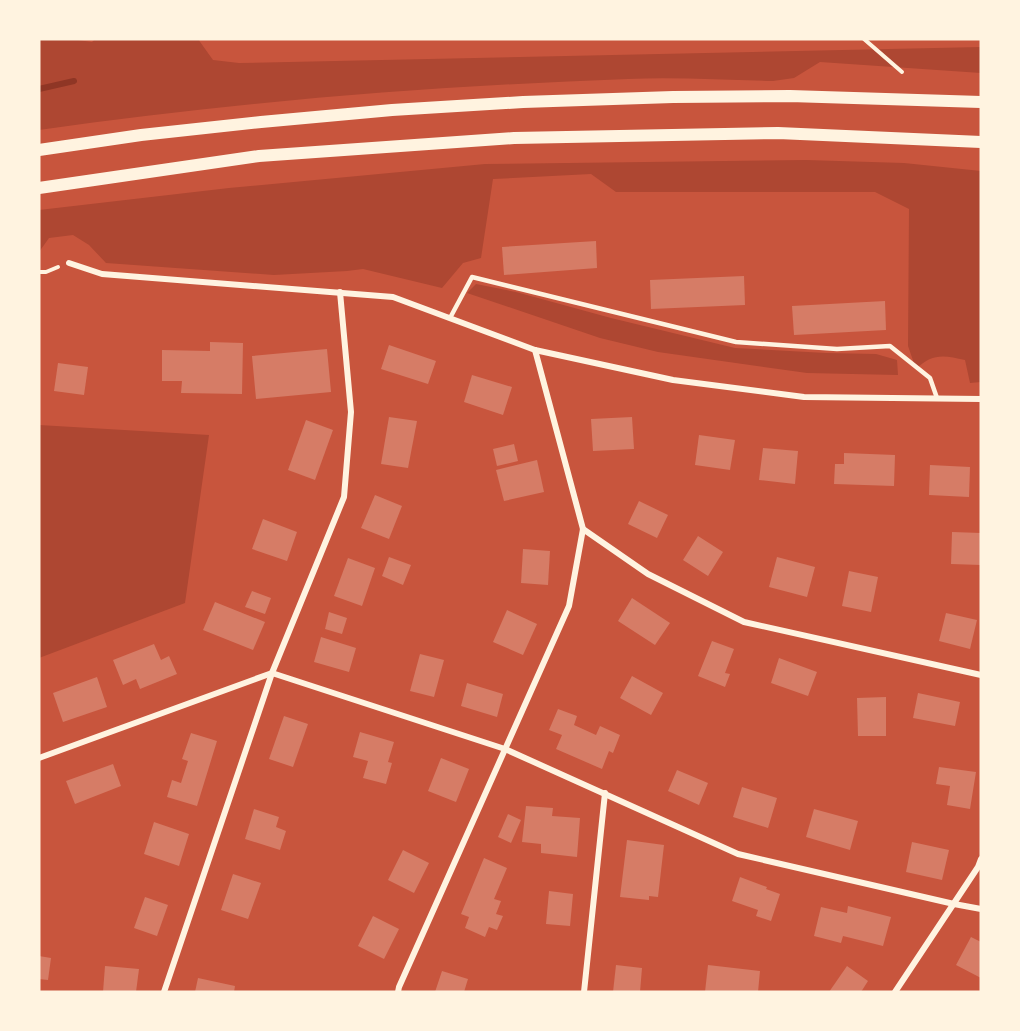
<svg xmlns="http://www.w3.org/2000/svg" width="1020" height="1031" font-family="'IBM Plex Serif',serif">
	<rect width="100%" height="100%" fill="#c8553d"/>
	<!-- green -->
	<g fill="#ae4732">
		<path d="M39,39h32l21,3 3,-3h103l15,21 26,3 742,-16v26l-161,-11 -26,16 -21,3c-48,-1 -97,-4 -145,-2 -197,7 -394,23 -589,51z"/>
		<path d="M806,160l98,3 77,8v211l-11,1 -5,-23c-21,-5 -33,-7 -49,9l-8,-23 1,-137 -34,-17h-259l-25,-18 -98,5 -12,79 -18,5 -21,25 -79,-19 -16,2 -73,4 -168,-12 -17,-18 -16,-10 -24,3 -10,14v-42l190,-22 256,-24z"/>
		<polygon points="476,284 516,292 611,318 735,348 826,353 876,354 897,360 898,375 807,373 658,352 600,338 467,293"/>
		<polygon points="39,425 209,435 185,603 39,658"/>
	</g>
	<g fill="none" stroke-linecap="round" stroke-linejoin="round">
		<!-- stream -->
		<polyline stroke="#8f3625" stroke-width="6" points="39,89 74,81"/>
	</g>
	<!-- building -->
	<g fill="#d67c66">
		<polygon points="596,241 597,268 504,275 502,247"/>
		<polygon points="744,276 745,305 651,309 650,280"/>
		<polygon points="885,301 886,330 794,335 792,306"/>
		<polygon points="210,342 243,343 242,394 181,393 182,381 162,381 162,350 210,351"/>
		<polygon points="389,345 436,361 428,384 381,369"/>
		<polygon points="327,349 331,392 256,399 252,356"/>
		<polygon points="58,363 88,367 84,395 54,391"/>
		<polygon points="472,375 512,387 503,415 464,402"/>
		<polygon points="389,417 417,421 408,468 381,464"/>
		<polygon points="632,417 634,449 593,451 591,419"/>
		<polygon points="306,420 333,430 315,480 288,470"/>
		<polygon points="699,435 735,440 730,470 695,465"/>
		<polygon points="514,444 518,461 497,466 493,449"/>
		<polygon points="763,448 798,451 795,484 759,480"/>
		<polygon points="844,453 895,455 894,486 834,484 835,464 844,464"/>
		<polygon points="537,460 544,492 504,501 496,470"/>
		<polygon points="930,465 970,467 969,497 929,495"/>
		<polygon points="375,495 402,506 389,539 361,528"/>
		<polygon points="639,501 668,515 657,538 628,524"/>
		<polygon points="263,519 297,532 287,561 252,549"/>
		<polygon points="952,532 981,533 981,565 951,564"/>
		<polygon points="698,536 723,552 708,576 683,560"/>
		<polygon points="523,549 550,551 548,585 521,583"/>
		<polygon points="389,557 411,565 403,585 382,576"/>
		<polygon points="777,557 815,567 807,597 769,587"/>
		<polygon points="348,558 375,568 362,606 334,596"/>
		<polygon points="849,571 878,577 871,612 842,606"/>
		<polygon points="252,591 271,598 265,614 245,607"/>
		<polygon points="632,598 670,623 655,645 618,621"/>
		<polygon points="215,602 265,622 253,650 203,630"/>
		<polygon points="507,610 537,624 523,655 493,642"/>
		<polygon points="329,612 347,618 342,634 325,629"/>
		<polygon points="946,613 977,620 970,649 939,641"/>
		<polygon points="321,637 356,648 349,672 314,662"/>
		<polygon points="712,641 734,649 725,673 730,674 725,687 698,676"/>
		<polygon points="154,644 161,660 169,656 177,674 140,689 136,679 123,685 113,660"/>
		<polygon points="420,654 444,660 434,697 410,691"/>
		<polygon points="779,658 817,672 808,696 771,683"/>
		<polygon points="632,676 663,693 651,715 620,698"/>
		<polygon points="97,677 107,707 63,722 53,693"/>
		<polygon points="467,683 503,694 497,717 461,706"/>
		<polygon points="918,693 960,702 955,726 913,718"/>
		<polygon points="886,697 886,736 858,736 857,698"/>
		<polygon points="558,709 577,716 574,725 596,735 600,726 620,735 613,753 609,751 602,769 556,749 562,735 549,730"/>
		<polygon points="284,716 308,724 293,767 269,759"/>
		<polygon points="360,732 394,742 388,762 392,763 386,784 363,778 368,761 353,757"/>
		<polygon points="191,733 217,741 197,806 167,797 172,780 181,783 188,761 182,759"/>
		<polygon points="441,758 469,769 456,802 428,791"/>
		<polygon points="113,764 121,786 75,804 66,781"/>
		<polygon points="939,767 976,772 970,809 947,805 950,786 936,784"/>
		<polygon points="677,770 708,783 699,805 668,791"/>
		<polygon points="742,787 777,798 768,828 733,817"/>
		<polygon points="526,806 553,808 552,816 580,818 577,857 541,853 541,844 522,842"/>
		<polygon points="254,809 279,817 276,827 286,831 280,850 245,839"/>
		<polygon points="814,809 858,821 850,850 806,837"/>
		<polygon points="508,814 521,820 511,843 498,837"/>
		<polygon points="154,822 189,834 179,866 144,854"/>
		<polygon points="627,840 664,845 658,897 649,896 649,900 620,897"/>
		<polygon points="912,842 949,850 942,880 906,872"/>
		<polygon points="403,850 429,863 414,893 388,880"/>
		<polygon points="484,858 507,868 494,899 501,901 496,914 503,916 497,930 489,927 485,937 465,928 469,917 461,914"/>
		<polygon points="233,874 261,883 248,919 221,910"/>
		<polygon points="740,877 767,887 766,889 780,894 771,921 756,916 758,910 732,901"/>
		<polygon points="549,891 573,894 570,926 546,924"/>
		<polygon points="145,897 168,905 157,936 134,928"/>
		<polygon points="848,906 891,917 883,946 843,936 841,943 814,936 821,907 847,913"/>
		<polygon points="373,916 399,929 384,959 358,946"/>
		<polygon points="971,937 981,942 981,978 956,965"/>
		<polygon points="39,956 51,958 48,980 39,979"/>
		<polygon points="616,965 642,968 640,992 613,992"/>
		<polygon points="708,965 760,971 758,992 705,992"/>
		<polygon points="105,966 139,969 136,992 103,992"/>
		<polygon points="847,966 868,981 861,992 829,992"/>
		<polygon points="442,971 468,979 464,992 435,992"/>
		<polygon points="198,978 235,986 234,992 195,992"/>
	</g>
	<g fill="none" stroke-linecap="round" stroke-linejoin="round">
		<!-- path -->
		<g stroke="#fff3e0" stroke-width="4">
			<polyline points="864,39 902,72"/>
			<polyline points="39,272 46,272 58,267"/>
		</g>
		<!-- service -->
		<polyline stroke="#fff3e0" stroke-width="4.5" points="450,318 472,277 736,342 837,349 890,346 930,378 937,398"/>
		<!-- minor -->
		<g stroke="#fff3e0" stroke-width="6">
			<polyline points="69,263 102,274 393,297 535,350 673,380 804,397 981,399"/>
			<polyline points="583,529 648,574 744,622 981,675"/>
			<polyline points="39,758 272,673 505,749 738,854 954,904 981,909"/>
			<polyline points="164,992 272,673 344,497 351,412 340,292"/>
			<polyline points="398,992 399,987 569,606 583,529 535,350"/>
			<polyline points="584,992 605,793"/>
			<polyline points="895,992 978,867 981,859"/>
		</g>
		<!-- secondary -->
		<g stroke="#fff3e0" stroke-width="12">
			<polyline points="39,150 141,135 261,122 392,110 523,102 673,97 790,96 981,102"/>
			<polyline points="39,188 259,156 514,138 778,133 981,142"/>
		</g>
	</g>
	<!-- border -->
	<rect width="1020" height="1031" fill="none" stroke="#fff3e0" stroke-width="81"/>
</svg>
